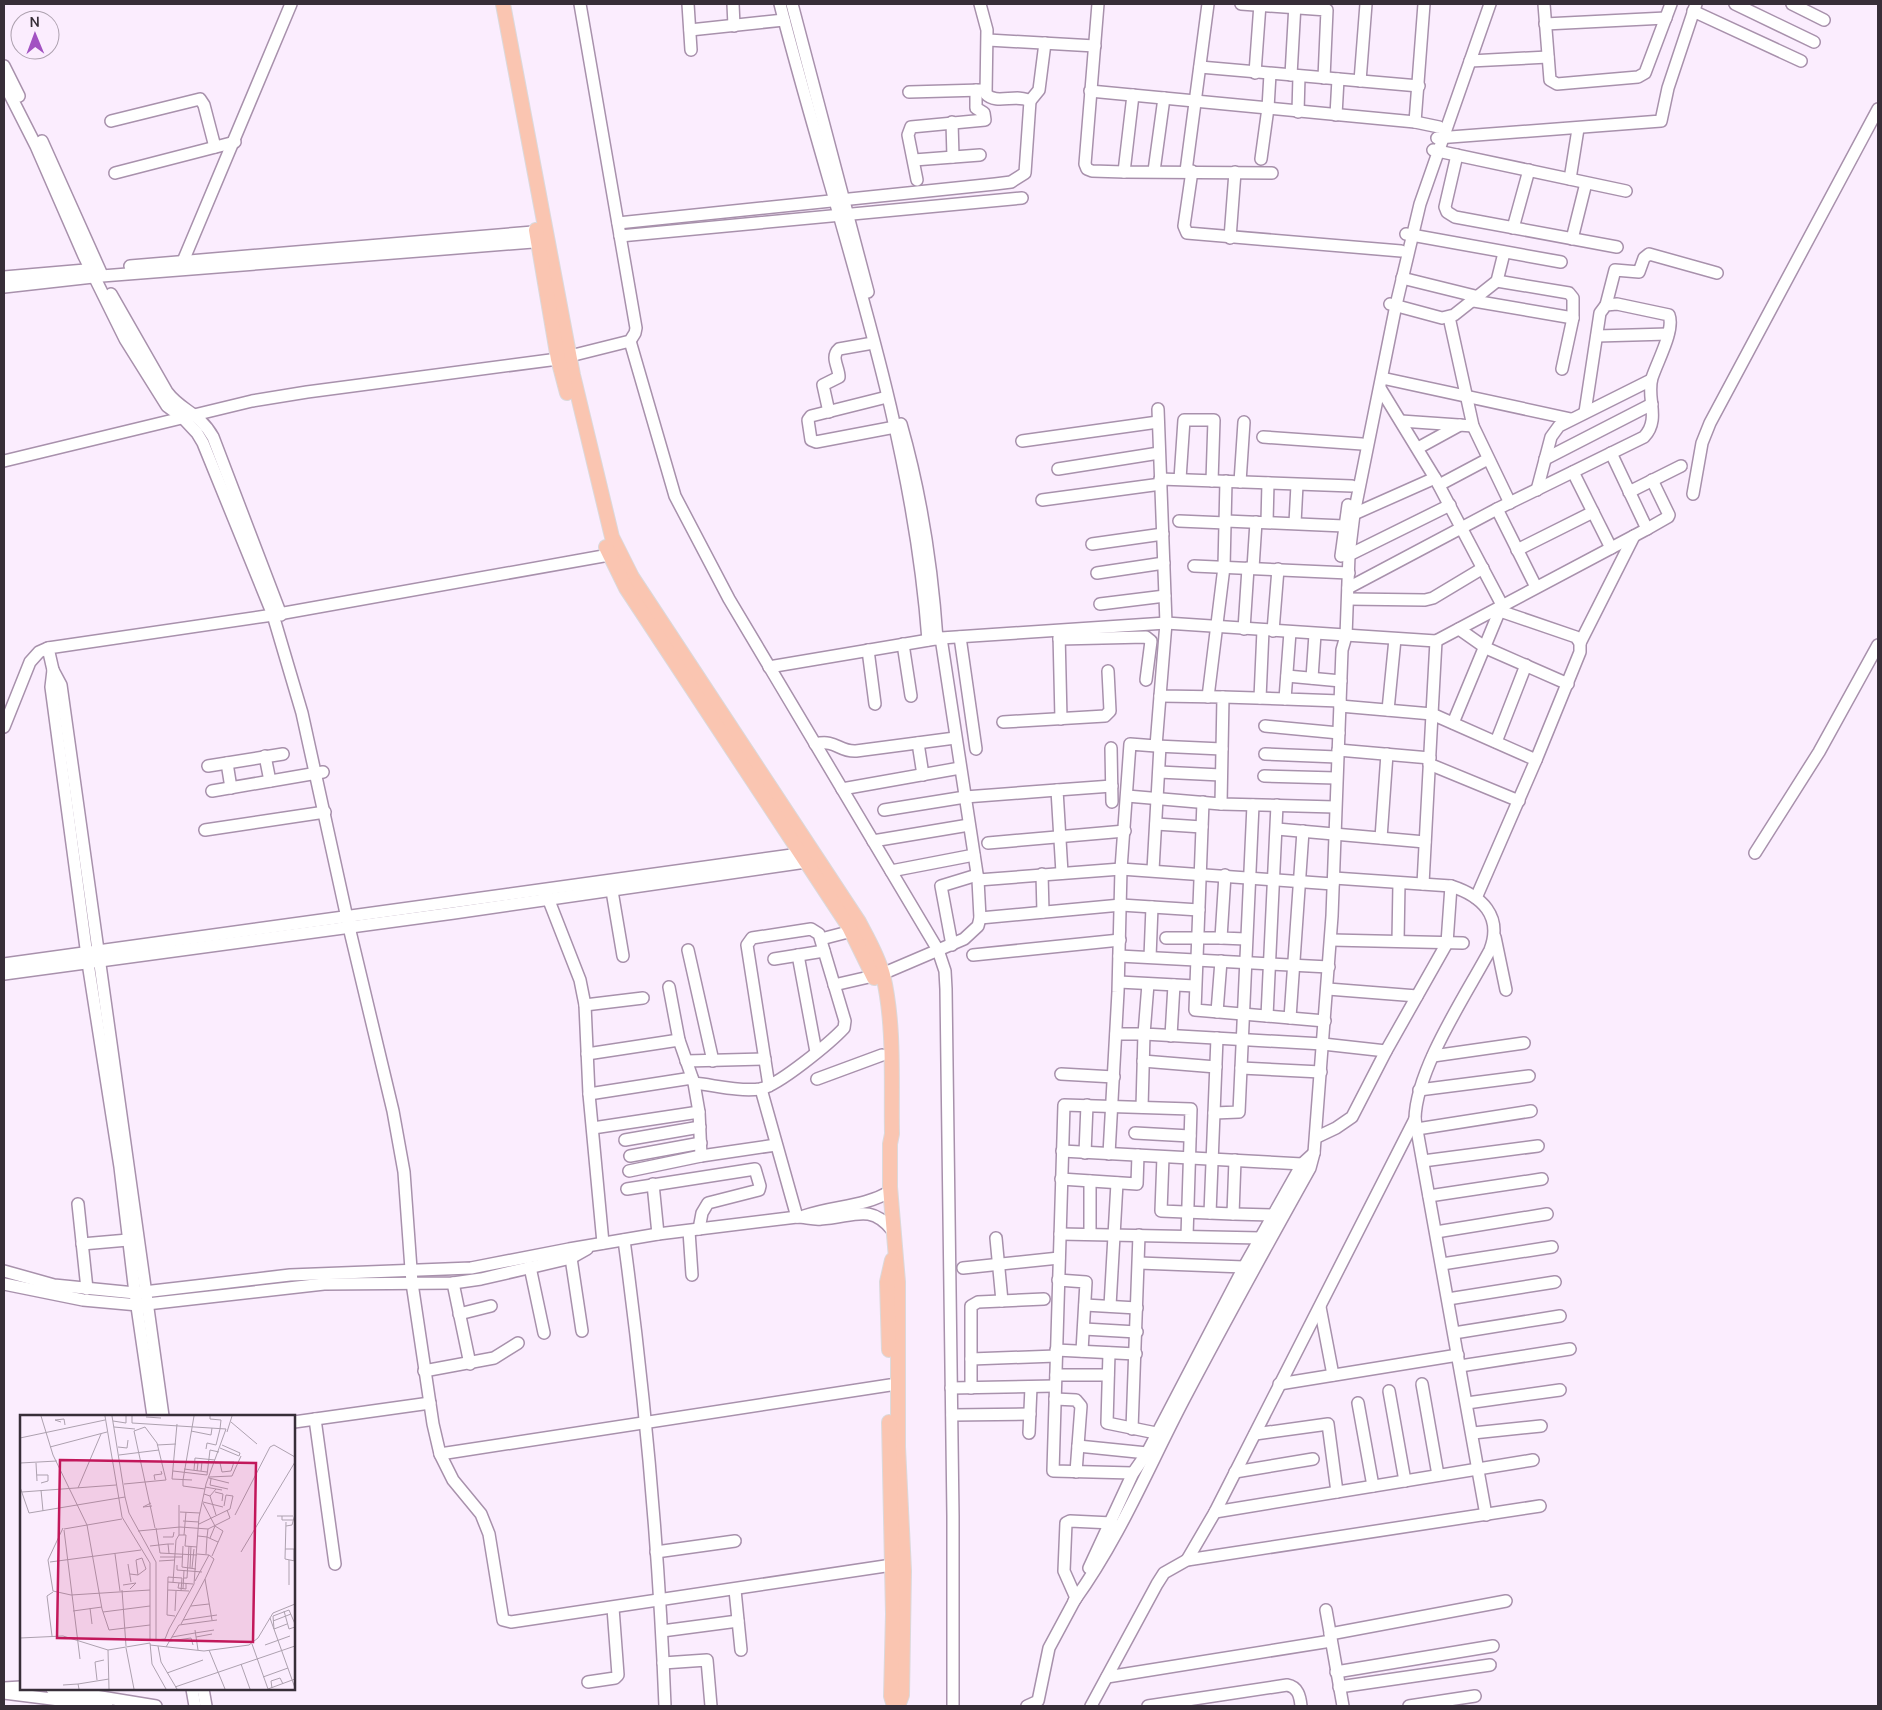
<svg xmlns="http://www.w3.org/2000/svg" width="1882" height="1710" font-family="Manrope,sans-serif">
	<rect width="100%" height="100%" fill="#fbedfe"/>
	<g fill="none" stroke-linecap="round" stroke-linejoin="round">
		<!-- minor casing -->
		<g stroke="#a891ac" stroke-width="14">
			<g id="minor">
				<polyline points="688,4 691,50"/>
				<polyline points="733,4 734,26"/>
				<path d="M780,4c54,210 132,418 148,636"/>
				<polyline points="792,4 868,292"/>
				<polyline points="1098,4 1085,164 1087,169 1092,171 1124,172 1272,173"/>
				<polyline points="1241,4 1327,10 1324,78"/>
				<polyline points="1544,4 1550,80 1557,84 1638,77 1645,73 1671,4"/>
				<polyline points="1735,4 1814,42"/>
				<polyline points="1792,4 1824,20"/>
				<polyline points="1693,11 1801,61"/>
				<polyline points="1545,24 1666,18"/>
				<polyline points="690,30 784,20"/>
				<polyline points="988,40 1095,46"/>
				<polyline points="1470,61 1548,57"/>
				<polyline points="4,66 19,96"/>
				<polyline points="1200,67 1419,86"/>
				<polyline points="1255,73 1260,4"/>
				<polyline points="1291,75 1295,4"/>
				<polyline points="1360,81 1366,4"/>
				<polyline points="4,83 36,146 84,256 125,339 167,406 182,417 197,433 203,443 273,615 302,713 349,927 393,1111 404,1172 412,1283 433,1424 440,1454 453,1480 481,1514 489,1534 503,1620 511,1622 892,1565"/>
				<polyline points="1090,91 1415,122 1424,4"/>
				<polyline points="909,92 982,90"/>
				<polyline points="1030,101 1039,90 1045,43"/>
				<polyline points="1298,112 1299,76"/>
				<polyline points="1336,115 1338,79"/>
				<polyline points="111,121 200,99 204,105 215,147"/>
				<polyline points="952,122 953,157"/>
				<polyline points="1415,122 1439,127"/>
				<polyline points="1437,138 1661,121 1668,88 1696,4"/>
				<polyline points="42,141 102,275"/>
				<polyline points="1433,150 1626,191"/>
				<polyline points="1457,155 1445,207 1447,212 1455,217 1617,247"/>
				<polyline points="1261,159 1268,108 1270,74"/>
				<polyline points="914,160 980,155"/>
				<polyline points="1154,171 1164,98"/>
				<polyline points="1186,171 1208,4"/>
				<polyline points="1192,171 1184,226 1187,233 1401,251"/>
				<polyline points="1124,172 1133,95"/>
				<polyline points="115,173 235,142"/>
				<polyline points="1570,179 1578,129"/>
				<polyline points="917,180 908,135 911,127 985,120 984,113 976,108 976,90"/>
				<path d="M618,223l377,-39 16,-2 14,-9 5,-72c-13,-8 -34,4 -44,-7l1,-64 -7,-26"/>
				<polyline points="1513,228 1529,170"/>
				<polyline points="1406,234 1561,262"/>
				<polyline points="620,236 1022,198"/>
				<polyline points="1230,238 1235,172"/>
				<polyline points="1572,239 1586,183"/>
				<polyline points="130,266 545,231"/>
				<polyline points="181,266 291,4"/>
				<polyline points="4,277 97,269"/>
				<polyline points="1402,278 1479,297"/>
				<polyline points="1497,281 1569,293 1573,298 1573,318 1562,369"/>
				<polyline points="4,287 102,276 546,241"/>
				<path d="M111,294l56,98c14,19 32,20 46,45l68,178"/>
				<polyline points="1474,301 1573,318"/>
				<polyline points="1390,304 1442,318 1454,315 1497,281 1504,253"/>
				<polyline points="1606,305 1615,270 1639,272 1644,258 1649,254 1717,273"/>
				<polyline points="1449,317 1473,426 1510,503"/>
				<polyline points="1597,336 1668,334"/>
				<polyline points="630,341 675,496 729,599 938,950 945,971 946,989 953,1516 953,1706"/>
				<polyline points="1382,378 1571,419"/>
				<polyline points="1380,388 1435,478 1502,605 1453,723"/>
				<polyline points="887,397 811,416 808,420 811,440 816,442 895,427"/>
				<polyline points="1158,409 1166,623 1160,696 1223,697 1221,804 1335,807"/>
				<path d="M829,412l-6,-27 16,-8c0,-10 -9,-20 0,-28l34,-6"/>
				<polyline points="1401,421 1473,426"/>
				<path d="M901,424c20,70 31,142 36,215"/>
				<polyline points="1263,437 1362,444"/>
				<polyline points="1022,441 1158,422"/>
				<polyline points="1418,448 1460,425"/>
				<polyline points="1545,459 1652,404"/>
				<polyline points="4,461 252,401 307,392 558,359 630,341 635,333 636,328 580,4"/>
				<polyline points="1058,469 1159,453"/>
				<polyline points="1573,472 1611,548"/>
				<polyline points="1160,479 1352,486"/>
				<polyline points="1180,479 1184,420 1214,420 1212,481"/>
				<polyline points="1240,482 1244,422"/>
				<polyline points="1439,485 1488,459"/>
				<polyline points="1537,490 1551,437 1559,426 1651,380"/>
				<polyline points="1629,492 1681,466"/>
				<polyline points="1693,494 1702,443 1710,423 1878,109"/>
				<polyline points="1042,500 1161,484"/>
				<polyline points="1497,509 1536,587"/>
				<polyline points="1354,514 1435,478"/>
				<polyline points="1179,521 1226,523"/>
				<polyline points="1226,521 1344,526"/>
				<polyline points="1267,522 1268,483"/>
				<polyline points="1295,523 1297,485"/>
				<polyline points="1647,529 1668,517 1669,515 1652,480"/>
				<polyline points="1092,544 1163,534"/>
				<polyline points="1517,550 1593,512"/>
				<polyline points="1349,555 1450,505"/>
				<polyline points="1341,556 1348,505"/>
				<polyline points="1194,566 1349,573"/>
				<polyline points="1253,568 1256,522"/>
				<polyline points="1097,573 1164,563"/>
				<path d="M1348,588l149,-79 147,-72c17,-18 2,-39 8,-59 5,-16 23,-48 17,-63l-52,-11 -11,1 -6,8 -15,99"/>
				<polyline points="1348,599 1425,600 1433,598 1483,568"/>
				<polyline points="1100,604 1165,596"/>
				<polyline points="1244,629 1248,568"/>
				<polyline points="1459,629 1486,648 1568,684"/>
				<polyline points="1273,631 1278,569"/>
				<polyline points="1290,632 1285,699 1340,701"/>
				<polyline points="1059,633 1061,719"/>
				<polyline points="960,637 976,749"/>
				<polyline points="941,638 978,880 1121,869 1333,884"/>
				<polyline points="1059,639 1146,637 1151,641 1146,680"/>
				<polyline points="1580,643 1634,536"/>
				<polyline points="903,644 911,696"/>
				<polyline points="868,650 875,704"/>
				<polyline points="769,667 941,638 1166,623 1436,641 1647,529 1611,453"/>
				<polyline points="53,670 61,685 163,1416"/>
				<polyline points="1287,676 1341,681"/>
				<polyline points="1312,678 1315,634"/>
				<polyline points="1208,697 1224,567 1226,481"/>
				<polyline points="1223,697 1285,699"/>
				<polyline points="1260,698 1263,630"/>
				<polyline points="1340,706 1432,714 1436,641"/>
				<polyline points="1388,710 1395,639"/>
				<polyline points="1003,722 1105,716 1110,711 1108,671"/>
				<polyline points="1265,726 1339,733"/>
				<polyline points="4,727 30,662 39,652 48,648"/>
				<polyline points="1496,742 1526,665"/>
				<polyline points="918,743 923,775"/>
				<path d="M815,744c22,-5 23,8 41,7l99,-13"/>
				<polyline points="1156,746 1222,749"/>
				<polyline points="1111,748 1112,802"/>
				<polyline points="1338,750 1430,758"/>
				<polyline points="1265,754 1337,757"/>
				<polyline points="265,756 270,781"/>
				<polyline points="227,763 231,788"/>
				<polyline points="1429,764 1519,801"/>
				<polyline points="208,766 283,754"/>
				<polyline points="1159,772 1221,775"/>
				<polyline points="1264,776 1336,778"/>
				<polyline points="842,789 960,768"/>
				<polyline points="212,791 323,772"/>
				<polyline points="1127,796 1221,804"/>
				<polyline points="1203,802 1195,1010 1325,1021"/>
				<polyline points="884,810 965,797 1057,790"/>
				<polyline points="1156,824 1202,827"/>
				<polyline points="1277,829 1425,842"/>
				<polyline points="205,830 325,812"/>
				<polyline points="1381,838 1387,754"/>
				<polyline points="873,841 969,825"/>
				<polyline points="988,843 1125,831"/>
				<polyline points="1755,853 1819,752 1878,645"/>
				<polyline points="1153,870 1160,746"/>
				<polyline points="891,871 974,855"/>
				<polyline points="1062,873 1057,790 1112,786"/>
				<polyline points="1042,874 1043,912"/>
				<polyline points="1225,875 1221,938 1246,939"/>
				<path d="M1334,878l117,8c31,10 52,30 39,64 -24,45 -74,119 -75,169l71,396"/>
				<polyline points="1423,884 1432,714 1536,760"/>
				<polyline points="612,891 623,956"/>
				<polyline points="546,893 580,980 585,1005 589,1094 603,1243"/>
				<polyline points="1476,898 1536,760 1580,652 1580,643 1576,637 1500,611"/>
				<polyline points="980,918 1121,905 1199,910"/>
				<polyline points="1495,937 1506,990"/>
				<polyline points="1166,938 1221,938"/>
				<polyline points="821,939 852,931"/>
				<polyline points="1331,940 1463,943"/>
				<polyline points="1398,941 1399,883"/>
				<polyline points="952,945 941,886 977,875"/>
				<polyline points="688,950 713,1061"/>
				<polyline points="798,955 816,1052"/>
				<polyline points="973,955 1120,940"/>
				<polyline points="1119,956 1329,967"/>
				<polyline points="1150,957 1152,907"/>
				<polyline points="774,959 824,951"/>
				<polyline points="4,964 799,854"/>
				<polyline points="4,974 454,913 806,862"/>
				<polyline points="1119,982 1195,986"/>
				<polyline points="1148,984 1144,1034 1323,1044 1386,1051"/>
				<polyline points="834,985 882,974 964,939 978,926 980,918 978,880"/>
				<polyline points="669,987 679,1040 694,1083 699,1112 701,1156"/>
				<polyline points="1328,989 1417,996"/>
				<polyline points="585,1005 643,998"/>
				<polyline points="1217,1012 1221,961"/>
				<polyline points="1267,1016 1277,805"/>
				<polyline points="1290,1018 1303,831"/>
				<polyline points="1116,1034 1144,1034 1142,1107"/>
				<polyline points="1171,1036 1174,985"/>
				<polyline points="587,1054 679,1040"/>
				<polyline points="1433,1056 1524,1043"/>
				<polyline points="686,1061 765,1059"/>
				<polyline points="1143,1061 1216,1067"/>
				<polyline points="1241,1068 1321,1072"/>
				<polyline points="1061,1074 1114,1077"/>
				<polyline points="817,1079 882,1055"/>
				<path d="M694,1083c20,2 45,9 66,6 18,-3 71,-47 84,-61l1,-7 -26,-87 -8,-5 -59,9 -5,7 22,141"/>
				<polyline points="761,1089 797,1217"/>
				<polyline points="1419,1090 1529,1076"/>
				<polyline points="589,1094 692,1078"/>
				<polyline points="1214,1113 1239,1112 1253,805"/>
				<polyline points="593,1128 699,1112"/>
				<polyline points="1417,1129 1531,1111"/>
				<polyline points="1135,1133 1190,1136"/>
				<polyline points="1317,1137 1336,1128 1352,1117 1386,1051 1447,943 1451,886"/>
				<polyline points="625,1140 700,1127"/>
				<polyline points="1062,1151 1302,1164"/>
				<polyline points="1085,1153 1087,1105"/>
				<polyline points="1109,1154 1118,992 1121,869 1130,744 1156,746 1160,696"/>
				<polyline points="630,1156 701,1143"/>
				<polyline points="1163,1157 1161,1211 1233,1214 1235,1160"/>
				<polyline points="1423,1161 1538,1146"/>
				<polyline points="629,1171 701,1156 776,1145"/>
				<polyline points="1061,1179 1137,1184 1138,1155"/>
				<polyline points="1090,1181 1090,1234"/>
				<polyline points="653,1184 658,1234"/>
				<polyline points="627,1189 755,1169 760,1186 759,1190 708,1203 702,1213 699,1229"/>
				<polyline points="1429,1196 1542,1179"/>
				<polyline points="78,1204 87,1289"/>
				<polyline points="1210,1213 1217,1038"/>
				<polyline points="1233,1214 1273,1215"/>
				<path d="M804,1216c31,-11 58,-8 87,-25"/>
				<polyline points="689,1231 692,1275"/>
				<polyline points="1436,1232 1547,1214"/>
				<polyline points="1060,1234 1261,1238"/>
				<polyline points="996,1238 1002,1301"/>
				<path d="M624,1240c21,155 35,311 41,466"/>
				<polyline points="82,1244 128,1240"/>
				<polyline points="571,1258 582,1331"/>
				<polyline points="1139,1263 1244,1267"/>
				<polyline points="1442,1264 1552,1247"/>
				<polyline points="530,1267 544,1333"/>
				<polyline points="963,1268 1059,1258"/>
				<path d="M4,1271l50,14 81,8 155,-18 181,-7 98,-19 89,-15 139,-17c8,0 16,3 24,2 30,-1 49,-17 71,11"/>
				<polyline points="1058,1280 1086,1282 1082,1351"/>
				<polyline points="453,1283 470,1364"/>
				<polyline points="4,1284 83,1300 138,1305 324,1284 453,1283 481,1279 571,1258 587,1249"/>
				<polyline points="1448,1299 1555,1282"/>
				<polyline points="1085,1305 1137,1308"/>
				<polyline points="1110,1306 1117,1183"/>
				<polyline points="1320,1307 1333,1375"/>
				<polyline points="459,1314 491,1306"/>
				<polyline points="1084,1329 1137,1332"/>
				<polyline points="1454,1333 1560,1316"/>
				<polyline points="1056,1350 1136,1354"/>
				<polyline points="1109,1353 1107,1423 1156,1433"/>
				<polyline points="971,1359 1056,1356"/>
				<polyline points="1460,1366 1570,1349"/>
				<polyline points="424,1371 494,1358 518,1343"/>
				<polyline points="1056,1375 1108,1375"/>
				<polyline points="1279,1384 1458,1355"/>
				<polyline points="1422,1384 1438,1475"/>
				<polyline points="951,1388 1055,1386"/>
				<polyline points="971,1388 971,1306 978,1302 1044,1299"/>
				<polyline points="1389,1391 1405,1481"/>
				<polyline points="1055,1399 1076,1400 1081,1406 1076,1472"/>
				<polyline points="1358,1403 1373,1486"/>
				<polyline points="1467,1403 1560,1390"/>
				<polyline points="952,1415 1030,1414"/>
				<polyline points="153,1416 135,1293 120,1167 88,963 51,687 53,670 48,648 273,615 609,555"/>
				<polyline points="315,1419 335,1564"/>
				<polyline points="294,1422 430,1403"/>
				<polyline points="1132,1429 1139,1235"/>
				<polyline points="1029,1433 1031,1387"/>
				<polyline points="1473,1433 1541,1426"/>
				<polyline points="1255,1434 1328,1424 1337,1492"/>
				<polyline points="1078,1446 1147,1453"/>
				<polyline points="440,1454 890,1385"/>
				<polyline points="1235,1472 1313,1459"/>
				<polyline points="1133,1473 1053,1471 1064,1105 1191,1109 1187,1236"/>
				<polyline points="1215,1512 1533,1460"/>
				<polyline points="656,1552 735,1541"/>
				<polyline points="1187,1560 1215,1512 1415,1119"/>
				<polyline points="1089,1568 1133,1473 1147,1453 1244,1267 1302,1164 1314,1153"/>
				<polyline points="735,1590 741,1650"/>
				<polyline points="1076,1598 1064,1571 1066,1523 1070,1521 1112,1523"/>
				<path d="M1074,1601c45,-62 74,-133 109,-200 41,-78 84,-156 127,-233l4,-15 18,-237 10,-266 4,-14 3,-81 5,-41 42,-209 24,-101 70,-200"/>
				<polyline points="1326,1610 1343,1706"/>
				<polyline points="662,1631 738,1621"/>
				<polyline points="1330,1634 1506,1601"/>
				<polyline points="663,1663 707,1660 711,1706"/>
				<polyline points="1336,1672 1493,1646"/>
				<polyline points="1107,1677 1331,1641"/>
				<polyline points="588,1682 615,1678 618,1675 613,1608"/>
				<polyline points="1339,1687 1490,1665"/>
				<polyline points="4,1688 21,1687"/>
				<polyline points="52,1689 156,1706"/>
				<polyline points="192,1689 195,1706"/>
				<polyline points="203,1689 206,1706"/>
				<polyline points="4,1693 107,1706"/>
				<polyline points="1027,1706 1038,1701 1049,1648 1078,1594"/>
				<polyline points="1091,1706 1157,1584 1164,1573 1187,1560 1540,1506"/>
				<path d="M1148,1706l139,-21c11,2 13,11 14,21"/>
				<polyline points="1409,1706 1475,1696"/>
			</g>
		</g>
		<!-- major casing -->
		<g stroke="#dbd9db" stroke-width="16">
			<g id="major">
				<path d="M503,4l70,371 39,162 20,40 227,345c9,17 19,34 24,53 12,51 8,107 9,159l-2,10v43l8,95v165l6,124 -2,124 -4,11"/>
				<polyline points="536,230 558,359 567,393"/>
				<polyline points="606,547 626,588 849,927 874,978"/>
				<polyline points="889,1350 887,1282 892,1260"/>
				<polyline points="889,1422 893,1614 891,1696 894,1706"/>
			</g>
		</g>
		<!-- minor -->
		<use href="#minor" stroke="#fff" stroke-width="11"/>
		<!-- major -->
		<use href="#major" stroke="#fac5b1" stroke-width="14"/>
	</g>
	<!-- overview -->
	<g transform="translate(20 1415)">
		<rect width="275" height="275" fill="#fbedfe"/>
		<path fill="none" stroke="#ada1af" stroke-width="1" d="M21,1l12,39 34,70 15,84 7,21 41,-5M85,1l17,101 28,46v77M112,1v7l94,6M190,1v3l11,1 -1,9M126,2l15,1M93,6l13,2v-7M41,7l-6,-2 9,-1 1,6M211,7l26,22M157,9l-5,55 20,1M94,12l21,2M125,12l-11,4 21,97M171,16l20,4 1,-7M207,17l5,-16M0,23l85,-18M137,30l19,-1M202,30l18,8 -1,3M30,32l57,-15M98,32l9,1 1,-8M200,33l19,8M186,34l1,-6 9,2 4,-16M99,40l40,-5M166,47l12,1 -1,8M0,48l37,-2M16,48l1,18M195,48l19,-1 -3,9 -9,1 -2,-9M164,54l23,3M174,55l1,-12 20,2M153,56l34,4 3,-25 9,2M181,56l1,-9 6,1M17,60h11v6l-7,2M189,62l23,-1 9,-20M189,63l20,5M191,64l-1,6 18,4M135,65l-1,-5 8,-1 -1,-3M163,65l11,-64M163,65v6l22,3M104,69l42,-4 -9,-37 -12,-16M0,72l9,26 96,-16 -13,-81M185,72l17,3M58,73l23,-54M21,75l2,21M2,77l94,-7M195,77l8,2 -1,7M184,79l6,2 6,-7M190,81l6,19M105,82l4,16 27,49v78M183,87l20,5M131,88l-8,4 9,-1M183,88l12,23 -5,12M159,90v30h7l-1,11 12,1M160,97l20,1M215,100l35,-68 4,-2 21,12M257,101h16M262,101v4h11M163,106l16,1M266,107l-1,37 10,2M179,109l31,-15 3,-13 -7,-1 -2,11M266,111l6,-1 3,-11M136,113l4,25 37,2M44,114l58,-10M44,115l16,129M118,116l42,-4 28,2 22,-11 -3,-8M164,120l2,-23M178,121l9,1 1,-8M143,122h10l1,-5M130,131l18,-2M163,131l-1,21 14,2M265,134h9v12M221,137l54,-90M149,138l-1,-9h6M95,139l5,37M177,139l12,1 5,4 -9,20 7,41M186,139l1,-17 11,5M192,141l11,-25 -8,-5M140,142h23M139,146l16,-1M30,147l91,-12M108,149l3,18M157,150v5l25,2M170,153l1,-22M172,153l2,-19M110,159l8,1 8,-6 -4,-11 -6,2 2,15M164,163h3l2,-32M175,166l14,-26M148,167l25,2M153,167l3,-42 3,-5M159,168l-1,5 8,1v-6M103,170l13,-2 -6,6M269,170v-25M163,174l1,-19M102,175l4,56M148,175l21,1M33,176l18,4 79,-5M33,176l-5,-31 15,-32M171,191l18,-2M70,193l2,16M53,196l29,-4M155,196l1,-20M264,196l5,18 6,-2M83,197l47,-6M155,201l-8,-1 1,-38 14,1 -1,13M250,203l25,70M163,205l34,-5M253,206l18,-7M161,209l24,-45M267,209l-13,5 -1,-13 16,-6 6,14M149,214l25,-45 5,-67 7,-33 20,-55M175,215l3,20M175,218l19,-3M32,221l-5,-40 6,-4M152,222l23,-4M176,222l16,-3M0,223l43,-2 45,14M135,225l10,-1 4,-10M150,226l21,-3 2,7M130,228l2,21 14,25M232,229l16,45M130,230l54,6 45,-6 9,-7 15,-25 22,-9M245,230l25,-9M138,231l3,16 16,27M146,232l13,-22 38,-5M106,233l8,41M189,235l16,39M221,249l9,25M147,258l36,-13M243,262l25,-9M77,265l-2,-18 9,-2M43,270l15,-1M155,272l120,-41M252,273l-1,-7 9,-3 3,6M59,274l-1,-5 31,-5M89,274l-1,-39 42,-7M248,274l27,-10"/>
		<path fill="#c2185b" fill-opacity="0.15" stroke="#c2185b" stroke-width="2.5" d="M40,45l196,3 -3,179 -196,-4z"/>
		<rect width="275" height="275" fill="none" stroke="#372e38" stroke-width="2.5"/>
	</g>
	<!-- border -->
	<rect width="1882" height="1710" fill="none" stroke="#372e38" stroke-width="10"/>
	<!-- north arrow -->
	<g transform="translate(35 35) rotate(359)"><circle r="24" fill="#fbedfe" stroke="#ada1af"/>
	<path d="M0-4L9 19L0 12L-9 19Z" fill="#a252c2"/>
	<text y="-8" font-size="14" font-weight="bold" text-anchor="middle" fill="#372e38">N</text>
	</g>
</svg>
